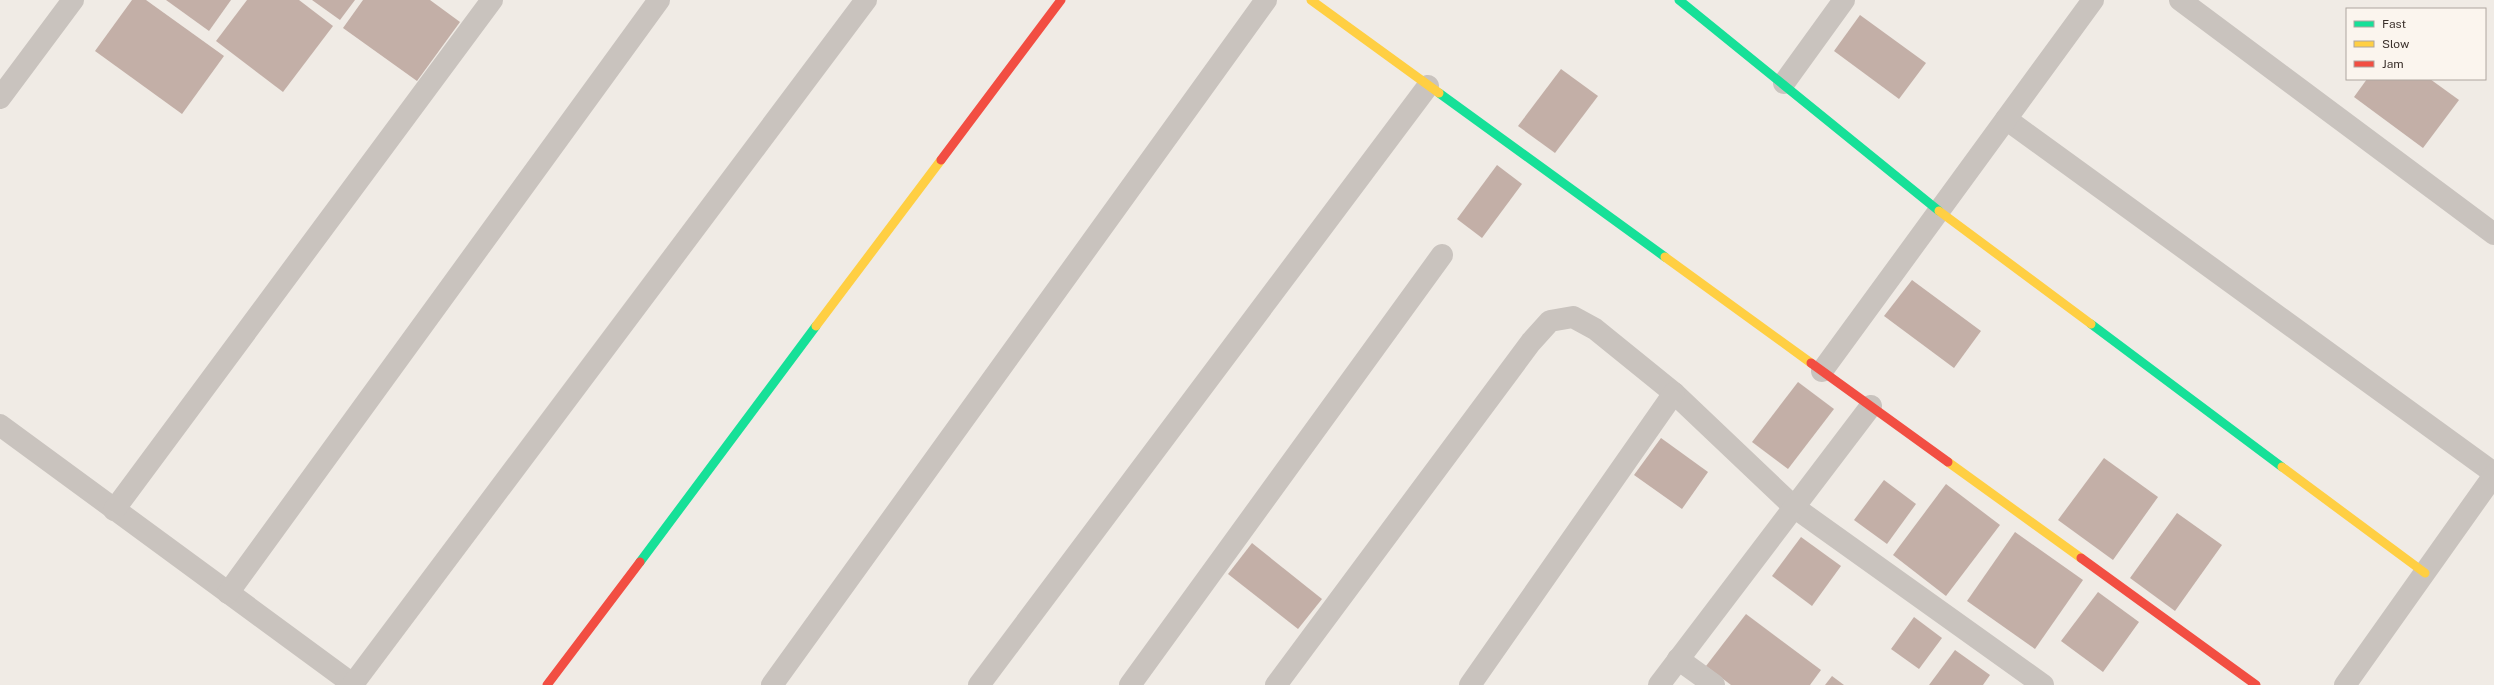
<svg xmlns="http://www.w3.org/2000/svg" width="2494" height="685" font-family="'Public Sans',sans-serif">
	<rect width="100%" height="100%" fill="#f0ebe5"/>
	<!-- building -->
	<g fill="#c3afa7">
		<polygon points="132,0 146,0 224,56 182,114 95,51"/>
		<polygon points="166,0 231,0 209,31"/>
		<polygon points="247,0 299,0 333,26 283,92 216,41"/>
		<polygon points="312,0 355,0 340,20"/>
		<polygon points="363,0 430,0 460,22 417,81 343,28"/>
		<polygon points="1860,15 1926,63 1899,99 1834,51"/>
		<polygon points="1561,69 1598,96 1555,153 1518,126"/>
		<polygon points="2367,79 2430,79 2459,100 2423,148 2354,97"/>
		<polygon points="1497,165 1522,184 1482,238 1457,219"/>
		<polygon points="1912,280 1981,331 1954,368 1884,316"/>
		<polygon points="1798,382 1834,409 1788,469 1752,442"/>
		<polygon points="1661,438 1708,472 1682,509 1634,475"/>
		<polygon points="2104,458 2158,497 2113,560 2058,520"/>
		<polygon points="1884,480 1916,504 1887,544 1854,520"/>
		<polygon points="1946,484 2000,525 1946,596 1893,555"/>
		<polygon points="2177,513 2222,545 2175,611 2130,578"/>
		<polygon points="2015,532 2083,580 2035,649 1967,601"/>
		<polygon points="1801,537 1841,566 1812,606 1772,576"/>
		<polygon points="1252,543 1322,599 1298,629 1228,574"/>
		<polygon points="2098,592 2139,622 2103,672 2061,641"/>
		<polygon points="1746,614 1821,670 1810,685 1731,685 1706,666"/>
		<polygon points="1914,617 1942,638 1919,669 1891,649"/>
		<polygon points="1955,650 1990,675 1983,685 1929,685"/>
		<polygon points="1832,676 1844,685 1825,685"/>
	</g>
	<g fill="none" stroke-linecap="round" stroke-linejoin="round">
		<!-- street -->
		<g stroke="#c9c3be" stroke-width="22">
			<polyline points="2180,0 2494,234"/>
			<polyline points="1784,83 1844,0"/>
			<polyline points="0,98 73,0"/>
			<polyline points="2006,119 2494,473"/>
			<polyline points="1822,371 2093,0"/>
			<polyline points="0,425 354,685"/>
			<polyline points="114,510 492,0"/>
			<polyline points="228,593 659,0"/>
			<polyline points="1678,659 1714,685"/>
			<polyline points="353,684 866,0"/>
			<polyline points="772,685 1266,0"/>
			<polyline points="979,685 1428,86"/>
			<polyline points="1130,685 1442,255"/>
			<polyline points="1276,685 1531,342 1550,321 1573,317 1595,329 1674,393 1794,507 2043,685"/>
			<polyline points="1470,685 1674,393"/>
			<polyline points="1659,685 1871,406"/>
			<polyline points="2345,685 2494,475"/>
		</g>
		<!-- fast -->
		<g stroke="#16e098" stroke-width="9">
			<polyline points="1679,0 1939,211"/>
			<polyline points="1439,93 1665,257"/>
			<polyline points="2091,324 2282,467"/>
			<polyline points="640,562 816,326"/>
		</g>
		<!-- slow -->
		<g stroke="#ffcf43" stroke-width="9">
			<polyline points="1311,0 1439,93"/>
			<polyline points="1939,211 2091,324"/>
			<polyline points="1665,257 1811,363"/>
			<polyline points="816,326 941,160"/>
			<polyline points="1948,462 2081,558"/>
			<polyline points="2282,467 2425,573"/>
		</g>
		<!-- jam -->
		<g stroke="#f24e42" stroke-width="9">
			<polyline points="941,160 1061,0"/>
			<polyline points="1811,363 1948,462"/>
			<polyline points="2081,558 2256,685"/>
			<polyline points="547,685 640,562"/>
		</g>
	</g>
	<!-- legend -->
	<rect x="2346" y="8" width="140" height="72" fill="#fbf5ee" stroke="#aea6a0"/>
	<rect x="2354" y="21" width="20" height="6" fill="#16e098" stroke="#aea6a0"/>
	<text x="2382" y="28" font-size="12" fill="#3b302b">Fast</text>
	<rect x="2354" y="41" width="20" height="6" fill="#ffcf43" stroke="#aea6a0"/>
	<text x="2382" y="48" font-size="12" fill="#3b302b">Slow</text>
	<rect x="2354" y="61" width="20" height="6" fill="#f24e42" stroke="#aea6a0"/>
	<text x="2382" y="68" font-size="12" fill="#3b302b">Jam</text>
</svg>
